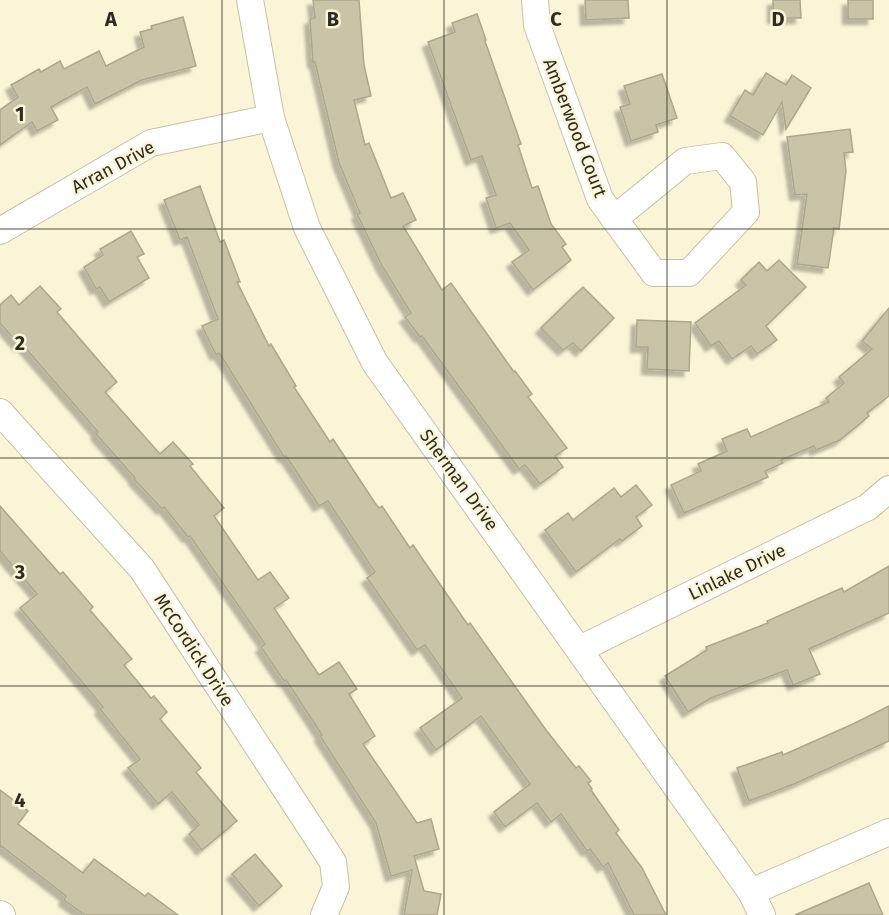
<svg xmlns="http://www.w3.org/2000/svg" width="889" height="915" font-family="'Fira Sans',sans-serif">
	<defs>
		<filter id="shadow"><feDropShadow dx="-5.5" dy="5.5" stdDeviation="1.5" flood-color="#0004"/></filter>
	</defs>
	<rect width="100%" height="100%" fill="#fbf5d8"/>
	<!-- building -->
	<g fill="#c9c3a7" stroke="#ada78c" stroke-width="1.5" filter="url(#shadow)">
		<polygon points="313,0 359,0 364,65 371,96 354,100 365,145 369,143 391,198 403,193 416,220 403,226 442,290 451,283 514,372 515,371 532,394 528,397 567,448 555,456 563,467 540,484 525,465 519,469 422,336 420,337 405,317 411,313 382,266 357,214 360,213 339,163 315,62 313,62 310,19 315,18"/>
		<polygon points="585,0 628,0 629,18 586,20"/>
		<polygon points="773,0 800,0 801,18 773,18"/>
		<rect x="848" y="0" width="25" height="19"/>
		<polygon points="477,14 486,40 485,41 521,144 518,145 532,188 538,186 551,224 566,244 562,247 571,260 533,290 512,262 529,250 510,223 496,228 486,198 496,195 482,156 471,160 428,42 455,32 452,23"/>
		<polygon points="183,17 196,66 142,80 95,104 87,87 51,107 58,120 37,131 32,122 0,145 0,110 18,97 11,85 39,69 41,72 60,61 64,69 99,51 106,66 144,47 140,32 152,29 151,26"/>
		<polygon points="766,73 786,85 792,75 811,88 786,129 782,102 763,135 730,116 745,90 753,95"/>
		<polygon points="662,74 677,118 656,125 658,132 631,141 620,107 630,104 624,86"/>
		<polygon points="850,129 853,152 844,153 846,171 839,229 834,228 828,268 797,264 807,194 795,195 787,137"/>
		<polygon points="200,186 220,242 224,240 240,282 237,282 269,346 271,344 296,386 294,387 330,442 333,439 375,503 379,508 382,506 410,548 413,545 468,625 470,623 546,730 576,768 579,766 591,781 588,783 592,789 591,790 619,830 616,833 642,868 666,915 634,915 608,863 603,867 590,849 587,851 561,814 551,822 537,803 505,827 494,812 530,784 481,716 436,750 420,728 462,698 425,645 417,650 367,578 375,572 328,501 319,506 286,456 284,457 225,362 219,353 216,355 202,326 218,319 187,237 180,240 164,200"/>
		<polygon points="131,231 144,254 137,257 149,278 109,302 100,287 96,289 84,267 103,255 100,249"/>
		<polygon points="779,260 806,287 766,326 777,340 757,354 751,346 732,359 719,341 711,346 695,323 746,285 741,280 759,262 767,271"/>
		<polygon points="40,286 61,309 57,312 117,382 105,392 160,454 173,442 193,464 190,466 224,508 214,516 258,580 270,572 289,598 274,608 319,675 339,662 357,689 349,694 375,736 363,744 417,823 431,819 439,849 414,856 424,891 441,894 437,915 404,915 412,870 391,876 376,823 320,736 322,735 286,680 284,681 261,647 265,644 190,536 188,537 164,507 162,509 134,479 135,478 96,434 98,432 22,344 20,346 0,323 0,305 11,295 19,305"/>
		<polygon points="583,287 614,318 581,351 573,343 563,350 541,328"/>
		<polygon points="889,308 889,396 867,413 869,416 840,440 816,450 814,446 781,460 783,463 765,471 768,477 684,513 671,485 701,471 698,464 727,451 722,439 747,429 751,437 829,402 826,398 844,383 839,377 872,349 862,341"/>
		<polygon points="637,320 691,322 689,371 647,369 648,347 636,347"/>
		<polygon points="636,485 652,505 636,517 642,526 622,541 620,539 576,572 545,530 568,513 573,520 614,488 621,497"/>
		<polygon points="0,506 60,574 63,572 93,607 90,610 132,659 124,665 151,698 154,696 167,712 160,719 201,768 196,772 237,821 202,850 189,834 199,825 172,792 158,804 128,768 140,759 100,709 103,707 20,608 37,594 0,551"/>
		<polygon points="889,566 889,613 809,649 820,674 793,685 787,670 711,698 688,712 665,676 707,650 706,647 768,623 767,621 842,588 844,592"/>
		<polygon points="889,706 889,741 794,784 749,801 737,768 782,752 783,755 853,724"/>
		<polygon points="0,790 28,811 18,824 83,873 94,859 145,896 148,893 178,915 85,915 64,900 66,896 1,846 0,848"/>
		<polygon points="255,854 282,886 259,906 232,874"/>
		<polygon points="869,883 883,915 795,915"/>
	</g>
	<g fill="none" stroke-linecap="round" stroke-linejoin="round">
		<!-- minor casing -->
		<g stroke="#c6c0a4" stroke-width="28">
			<g id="minor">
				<polyline points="250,0 271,118 307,228 375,363 751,892 762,915"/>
				<polyline points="535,0 537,25 600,199 654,273 689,273 746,212 743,182 722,156 685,161 614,219"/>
				<polyline points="0,231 151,143 271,118"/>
				<polyline points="0,412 142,569 333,862 336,887 324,915"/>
				<polyline points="580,649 868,507 889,489"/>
				<polyline points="751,892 889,832"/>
				<polyline points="0,914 2,915"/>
			</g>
		</g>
		<!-- minor -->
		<use href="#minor" stroke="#fff" stroke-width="26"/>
	</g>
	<!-- grid -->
	<path fill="none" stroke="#2d2b20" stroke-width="1.5" stroke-opacity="0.55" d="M222,0v915M444,0v915M667,0v915M0,229h889M0,458h889M0,686h889"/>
	<g text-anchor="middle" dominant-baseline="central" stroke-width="5" stroke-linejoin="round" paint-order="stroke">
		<!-- street labels -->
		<g font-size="18" fill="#2d2b20" stroke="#fbf5d8">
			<text transform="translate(575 128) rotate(69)">Amberwood Court</text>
			<text transform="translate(113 167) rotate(-28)">Arran Drive</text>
			<text transform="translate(459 480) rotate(54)">Sherman Drive</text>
			<text transform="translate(737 572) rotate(-26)">Linlake Drive</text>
			<text transform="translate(194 650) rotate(57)">McCordick Drive</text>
		</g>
	</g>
	<g font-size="20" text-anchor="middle" font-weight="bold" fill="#2d2b20" stroke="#fbf5d8" stroke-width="5" stroke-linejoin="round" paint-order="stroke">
		<text x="111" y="26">A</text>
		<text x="333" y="26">B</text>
		<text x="556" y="26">C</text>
		<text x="778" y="26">D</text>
		<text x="20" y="121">1</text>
		<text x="20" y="350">2</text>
		<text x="20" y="579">3</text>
		<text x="20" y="807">4</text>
	</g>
</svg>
